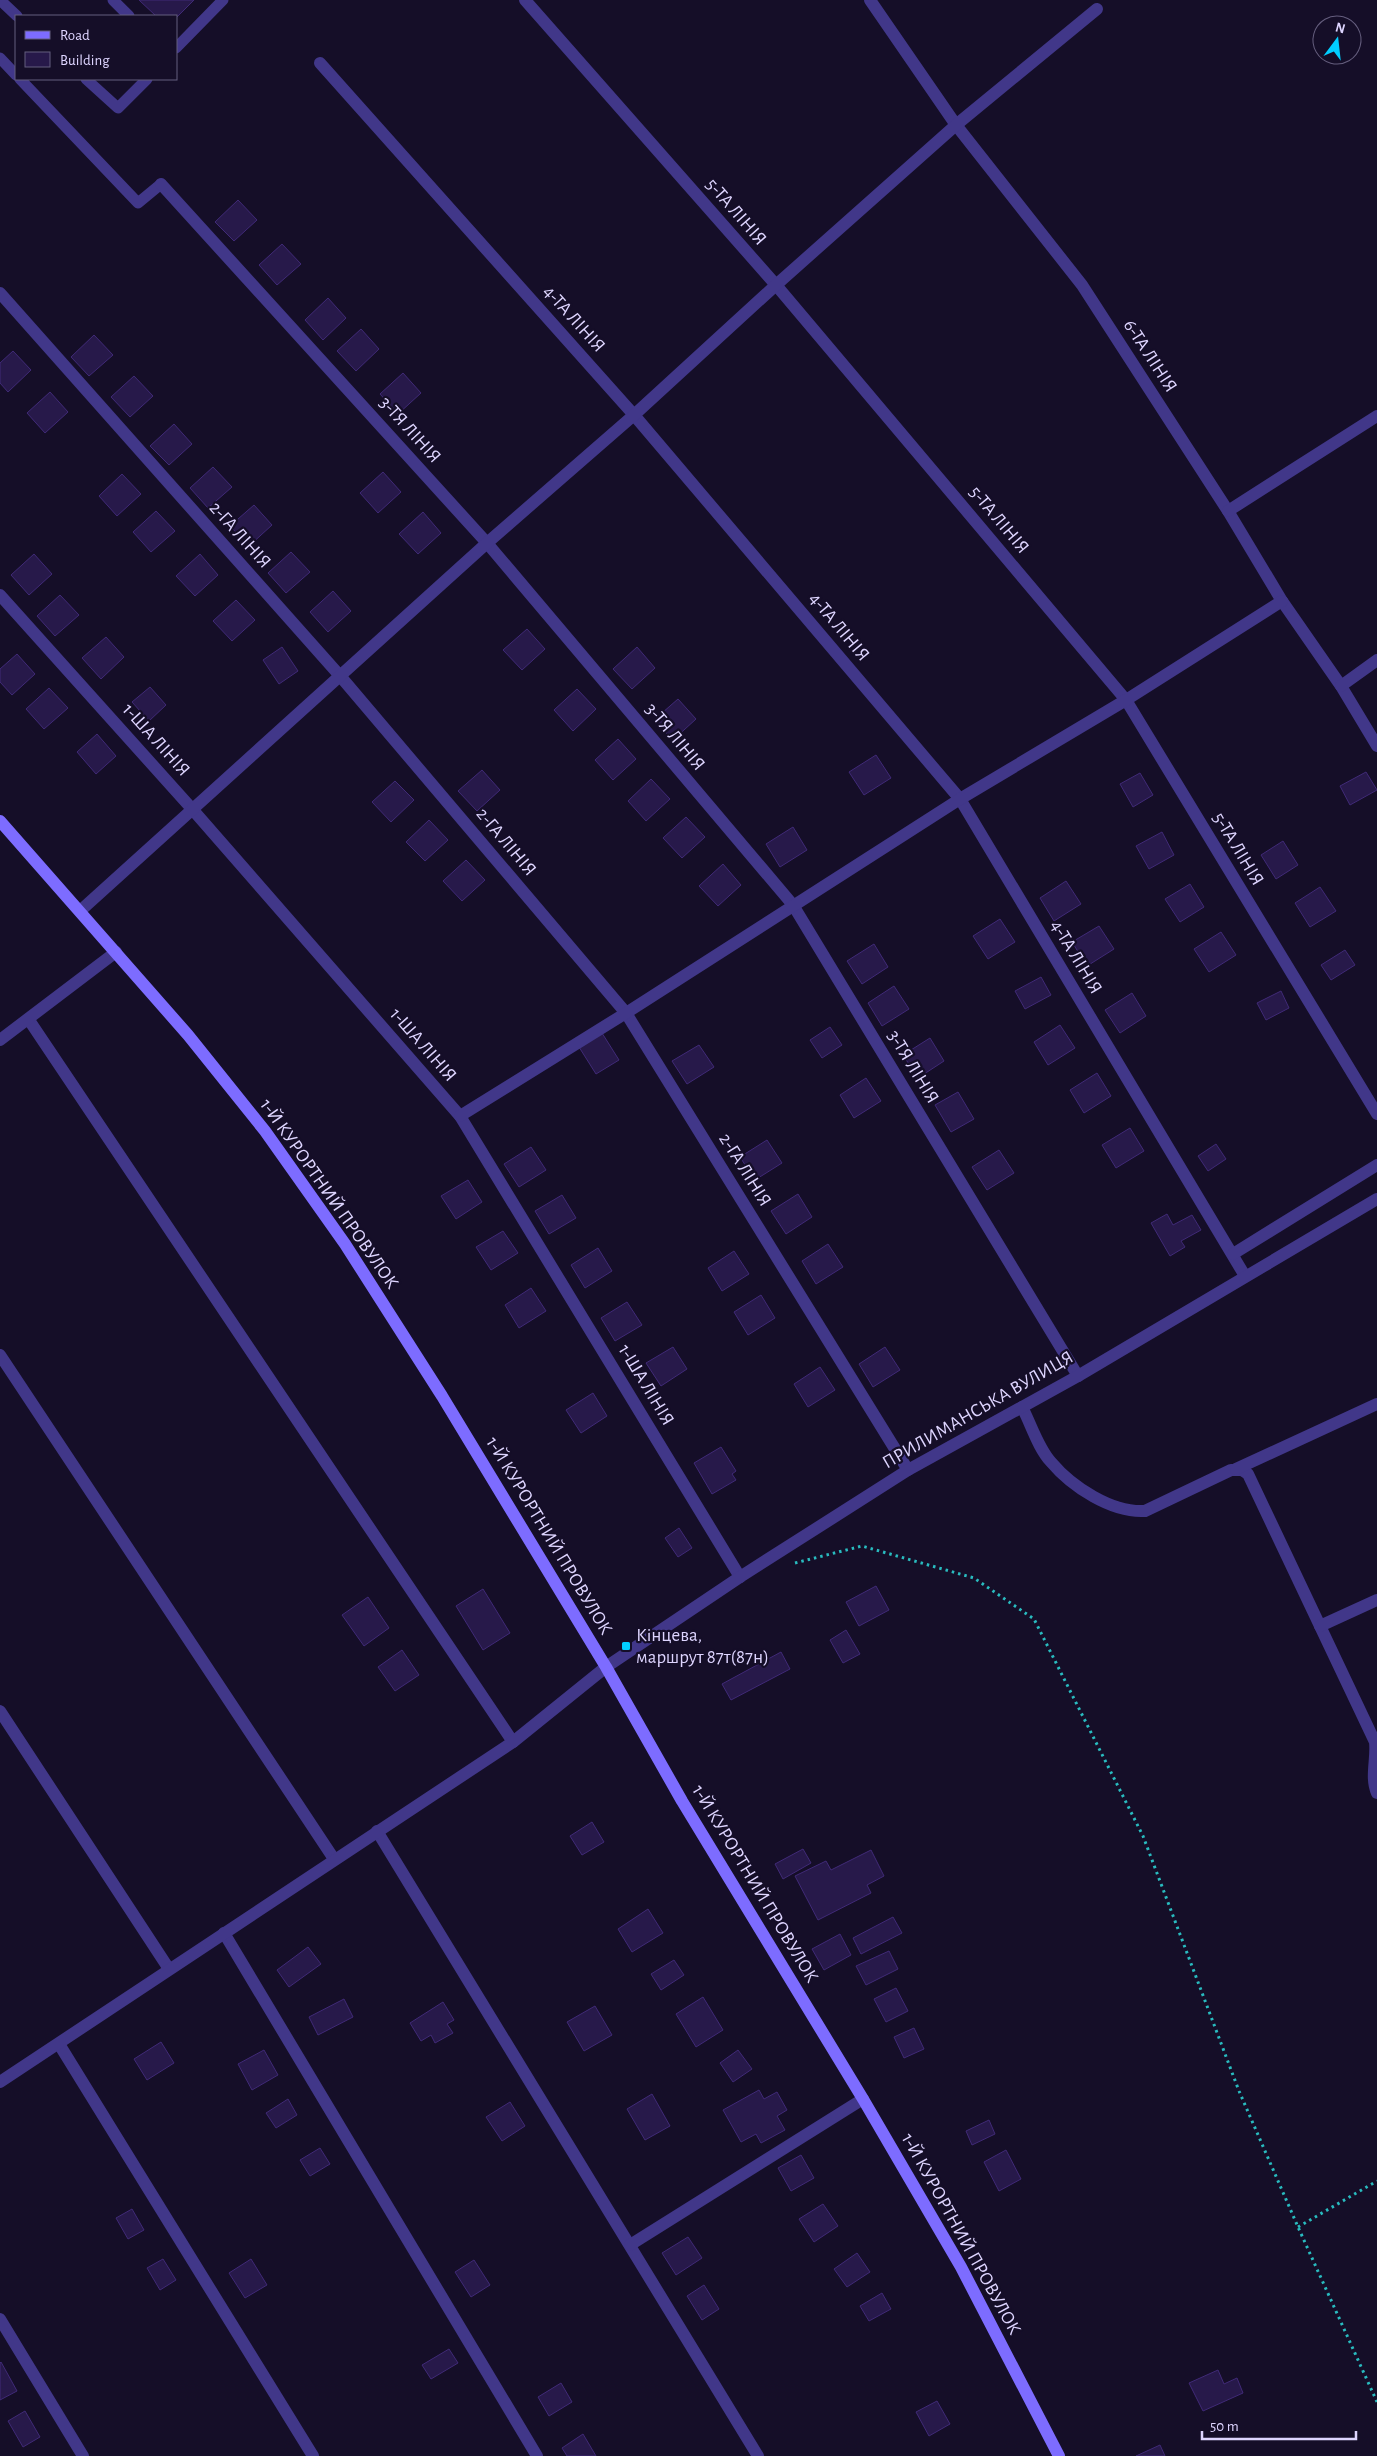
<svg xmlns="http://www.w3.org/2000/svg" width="1377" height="2456" font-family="'Alegreya Sans',sans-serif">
	<rect width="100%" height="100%" fill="#150e28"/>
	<!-- building -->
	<g fill="#27194a" stroke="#402a77">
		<polygon points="139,0 194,0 176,18 156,16"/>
		<polygon points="238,200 257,220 234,241 215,222"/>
		<polygon points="282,244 301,264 277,285 259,265"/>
		<polygon points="328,298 346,318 323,340 305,320"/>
		<polygon points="361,329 379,349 356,371 337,351"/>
		<polygon points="94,335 113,355 89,376 71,357"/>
		<polygon points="13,351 31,370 8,392 0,383 0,363"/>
		<polygon points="403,373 421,393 398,414 380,394"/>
		<polygon points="134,376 153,396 130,417 111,397"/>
		<polygon points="50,392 68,412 45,433 27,413"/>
		<polygon points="174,424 192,444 169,465 150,446"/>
		<polygon points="213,467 232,487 208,508 190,488"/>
		<polygon points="383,472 401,492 378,513 360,493"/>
		<polygon points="122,474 141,494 117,516 99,496"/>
		<polygon points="254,505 272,525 249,546 230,526"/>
		<polygon points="156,511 175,531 151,552 133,532"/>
		<polygon points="423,512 441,533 418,554 399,534"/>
		<polygon points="291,552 310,572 286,593 268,573"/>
		<polygon points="34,554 52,574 29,595 11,575"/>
		<polygon points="200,554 218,575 195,596 176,576"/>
		<polygon points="333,591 351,611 328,632 310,612"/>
		<polygon points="60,595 79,615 55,636 37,616"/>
		<polygon points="236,600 255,620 232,641 213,621"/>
		<polygon points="527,629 545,649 522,670 503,650"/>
		<polygon points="106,637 124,657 101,679 82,658"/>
		<polygon points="282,647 298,671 279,684 263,660"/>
		<polygon points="637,647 655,668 632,689 613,669"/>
		<polygon points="17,654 35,674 12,695 0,682 0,669"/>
		<polygon points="150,687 166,705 149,721 132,702"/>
		<polygon points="49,688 68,708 44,729 26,709"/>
		<polygon points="577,689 596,709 573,731 554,710"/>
		<polygon points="678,699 696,719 673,740 654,720"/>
		<polygon points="97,734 116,756 96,774 77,752"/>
		<polygon points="618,739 636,759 613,780 595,760"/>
		<polygon points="876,755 891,778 864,795 849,772"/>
		<polygon points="482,770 500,790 477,811 458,791"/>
		<polygon points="1366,772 1377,790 1350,805 1340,786"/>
		<polygon points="1140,773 1153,795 1133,807 1120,784"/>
		<polygon points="651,779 670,799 646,821 628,801"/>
		<polygon points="395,781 414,800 391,822 372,802"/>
		<polygon points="686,817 705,837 682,858 663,838"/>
		<polygon points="429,820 448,840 425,861 406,842"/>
		<polygon points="793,827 807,850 780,867 766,844"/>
		<polygon points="1162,832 1174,855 1149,869 1136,846"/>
		<polygon points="1283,841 1298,865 1276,879 1261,855"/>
		<polygon points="466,860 485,880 462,901 443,881"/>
		<polygon points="723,864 741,885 718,906 699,886"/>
		<polygon points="1066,881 1081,904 1054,921 1040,898"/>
		<polygon points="1190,884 1204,907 1180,922 1165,899"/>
		<polygon points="1320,887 1336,911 1310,927 1295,903"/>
		<polygon points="1000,919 1015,942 988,959 973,936"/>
		<polygon points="1099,926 1114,949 1087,966 1072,942"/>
		<polygon points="1221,932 1236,955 1209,972 1194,949"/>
		<polygon points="874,944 888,967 862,984 847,961"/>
		<polygon points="1345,950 1355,965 1331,980 1321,965"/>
		<polygon points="1041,977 1051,995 1025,1009 1015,991"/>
		<polygon points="894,986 909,1009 882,1026 868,1003"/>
		<polygon points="1281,991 1289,1008 1266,1020 1257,1003"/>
		<polygon points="1132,993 1146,1016 1120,1033 1105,1010"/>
		<polygon points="1060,1025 1075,1048 1048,1065 1034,1042"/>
		<polygon points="830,1027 842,1045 822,1058 810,1040"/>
		<polygon points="602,1033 619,1060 596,1074 579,1047"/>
		<polygon points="930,1038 944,1061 918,1078 903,1055"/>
		<polygon points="699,1045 714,1067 687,1084 672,1061"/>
		<polygon points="1097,1073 1111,1096 1084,1113 1070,1090"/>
		<polygon points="866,1078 881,1101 854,1118 840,1095"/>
		<polygon points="958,1092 974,1119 951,1132 935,1105"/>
		<polygon points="1130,1128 1144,1151 1116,1168 1102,1145"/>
		<polygon points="767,1140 782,1163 755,1180 740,1157"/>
		<polygon points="1216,1144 1226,1159 1208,1171 1198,1156"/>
		<polygon points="531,1147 546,1170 519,1187 504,1164"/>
		<polygon points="999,1150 1014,1173 987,1190 972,1167"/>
		<polygon points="468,1180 482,1202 456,1219 441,1196"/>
		<polygon points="798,1194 812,1217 786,1234 771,1211"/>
		<polygon points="562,1195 576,1218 549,1234 535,1211"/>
		<polygon points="1167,1214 1173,1225 1192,1215 1201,1230 1181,1241 1185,1247 1170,1256 1151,1223"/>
		<polygon points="503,1231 518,1253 491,1270 476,1247"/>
		<polygon points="828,1244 843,1267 816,1284 802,1261"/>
		<polygon points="598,1248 612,1271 585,1288 571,1265"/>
		<polygon points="734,1251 749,1274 722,1291 708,1268"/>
		<polygon points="531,1288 546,1311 519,1328 505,1305"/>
		<polygon points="761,1295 775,1318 748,1335 734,1312"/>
		<polygon points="627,1302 642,1325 615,1341 601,1318"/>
		<polygon points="673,1347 687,1369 661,1386 646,1363"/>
		<polygon points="885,1347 900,1370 873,1387 859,1364"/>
		<polygon points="820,1367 835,1390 808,1407 794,1384"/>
		<polygon points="593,1393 607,1416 581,1433 566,1410"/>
		<polygon points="721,1447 736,1471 732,1474 736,1480 712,1494 694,1463"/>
		<polygon points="679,1528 692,1548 678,1557 665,1538"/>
		<polygon points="876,1586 889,1610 859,1626 846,1602"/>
		<polygon points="483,1589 510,1633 483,1650 456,1606"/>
		<polygon points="368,1597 389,1628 364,1646 342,1615"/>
		<polygon points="846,1630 860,1654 843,1663 830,1640"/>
		<polygon points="402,1650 419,1675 395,1691 378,1667"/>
		<polygon points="781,1652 790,1669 731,1700 722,1684"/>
		<polygon points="592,1822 604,1842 582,1855 570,1836"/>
		<polygon points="803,1849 811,1863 783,1879 775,1864"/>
		<polygon points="871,1850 884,1876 867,1885 871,1893 818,1920 795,1876 826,1861 831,1870"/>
		<polygon points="648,1909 663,1933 632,1952 618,1929"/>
		<polygon points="893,1917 902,1933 861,1954 853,1938"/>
		<polygon points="840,1934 851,1955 824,1970 812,1949"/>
		<polygon points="308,1947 321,1964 289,1987 277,1970"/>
		<polygon points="889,1951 898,1969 866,1985 856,1966"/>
		<polygon points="674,1960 684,1975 661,1990 651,1974"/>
		<polygon points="896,1988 908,2011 886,2022 874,1999"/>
		<polygon points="703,1997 723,2030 696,2047 676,2014"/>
		<polygon points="344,1999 353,2017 318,2035 309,2017"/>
		<polygon points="443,2002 454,2020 447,2024 453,2033 435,2043 431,2035 421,2041 410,2023"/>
		<polygon points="595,2006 612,2035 584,2051 567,2022"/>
		<polygon points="914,2028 924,2049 904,2058 894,2037"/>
		<polygon points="161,2042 174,2063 147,2080 134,2059"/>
		<polygon points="264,2050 278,2075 252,2090 238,2064"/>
		<polygon points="738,2050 752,2069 733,2082 720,2063"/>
		<polygon points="759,2090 764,2099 777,2092 787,2110 777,2116 785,2130 761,2143 756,2134 741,2142 723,2110"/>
		<polygon points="652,2094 670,2126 645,2140 627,2109"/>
		<polygon points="288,2099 297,2115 276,2128 266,2113"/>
		<polygon points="510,2102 525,2126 502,2141 486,2117"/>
		<polygon points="989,2120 995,2134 972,2145 966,2131"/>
		<polygon points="320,2148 330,2164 310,2176 300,2160"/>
		<polygon points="1006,2150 1021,2179 999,2191 984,2162"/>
		<polygon points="801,2155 814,2178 791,2191 778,2168"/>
		<polygon points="823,2204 838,2226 814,2242 799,2219"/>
		<polygon points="132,2209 144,2230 128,2239 116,2218"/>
		<polygon points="688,2237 702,2258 676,2275 662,2253"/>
		<polygon points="857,2253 870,2272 847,2287 834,2269"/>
		<polygon points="163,2259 176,2280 160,2290 147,2268"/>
		<polygon points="251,2259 267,2285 245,2298 229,2273"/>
		<polygon points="474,2260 490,2285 471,2297 455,2272"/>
		<polygon points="704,2285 719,2309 702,2320 687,2296"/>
		<polygon points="882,2293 891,2309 869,2321 860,2306"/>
		<polygon points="449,2349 458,2363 431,2379 422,2365"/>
		<polygon points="1,2362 17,2391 0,2400 0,2363"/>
		<polygon points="1218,2370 1224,2384 1237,2378 1243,2393 1203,2411 1189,2383"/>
		<polygon points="561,2383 572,2402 549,2416 538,2397"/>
		<polygon points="937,2401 950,2424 929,2436 916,2412"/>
		<polygon points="25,2411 40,2437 23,2447 8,2421"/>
		<polygon points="583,2434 596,2456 567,2456 562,2448"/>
		<polygon points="1160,2445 1165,2456 1136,2456"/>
	</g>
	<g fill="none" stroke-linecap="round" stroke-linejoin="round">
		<!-- path -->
		<g stroke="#29bbbf" stroke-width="3" stroke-dasharray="2.5 4" stroke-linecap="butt">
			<polyline points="795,1563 862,1546 974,1578 1034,1619 1143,1836 1239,2091 1298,2227 1377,2402"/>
			<polyline points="1298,2227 1377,2181"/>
		</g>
		<!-- lane -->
		<g stroke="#413789" stroke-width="11">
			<polyline points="0,0 17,16"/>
			<polyline points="113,0 129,16"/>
			<polyline points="176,48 223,0"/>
			<polyline points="0,58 16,75"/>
			<polyline points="20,79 138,203 161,184"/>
			<polyline points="86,79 118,108 147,79"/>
		</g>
		<!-- street -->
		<g stroke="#413789" stroke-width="12">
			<polyline points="525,0 776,285 1126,700 1377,1114"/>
			<polyline points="870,0 956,125 1082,285 1228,511 1282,601 1341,686 1377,746"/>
			<polyline points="320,63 634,415 960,799 1245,1276"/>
			<polyline points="161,184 487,543 793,905 1078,1376"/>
			<polyline points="0,293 341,677 626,1013 908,1470"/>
			<polyline points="1228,511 1377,416"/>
			<polyline points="0,595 193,810 460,1116 740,1577"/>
			<polyline points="1341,686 1377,660"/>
			<polyline points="80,911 487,543 634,415 776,285 956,125 1097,9"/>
			<polyline points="29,1020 513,1742"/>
			<polyline points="0,1040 116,952"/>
			<polyline points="460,1116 626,1013 960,799 1126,700 1282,601"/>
			<polyline points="1233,1254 1377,1165"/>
			<polyline points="0,1355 334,1859"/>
			<path d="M1022,1407c9,17 16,41 29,55 21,25 61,51 94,49l86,-41h11l6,4 127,268c2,17 -5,35 2,51"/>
			<polyline points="1236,1469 1377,1404"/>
			<polyline points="1320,1626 1377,1600"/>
			<polyline points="0,1711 169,1969"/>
			<polyline points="377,1831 758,2456"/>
			<polyline points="224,1933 537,2456"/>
			<polyline points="59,2044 313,2456"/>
			<polyline points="0,2082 513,1742 606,1667 740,1577 908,1470 1078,1376 1377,1199"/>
			<polyline points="630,2245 863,2099"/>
			<polyline points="0,2319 83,2456"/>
		</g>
		<!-- secondary -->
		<polyline stroke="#7d6cff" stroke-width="12" points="0,821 188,1035 265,1131 345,1244 442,1396 606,1667 682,1801 863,2099 961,2267 1059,2456"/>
	</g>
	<!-- markers -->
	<rect fill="#01ceff" stroke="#150e28" stroke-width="2" x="621" y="1641" width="10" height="10" rx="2.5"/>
	<g text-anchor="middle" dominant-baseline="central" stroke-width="4.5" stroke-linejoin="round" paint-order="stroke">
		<!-- street labels -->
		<g font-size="19" fill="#ded5ff" stroke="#150e28">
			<text transform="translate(736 212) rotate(49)">5-ТА ЛІНІЯ</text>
			<text transform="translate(574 319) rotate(48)">4-ТА ЛІНІЯ</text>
			<text transform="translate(1150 356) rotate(57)">6-ТА ЛІНІЯ</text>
			<text transform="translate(410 430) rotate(48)">3-ТЯ ЛІНІЯ</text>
			<text transform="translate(999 520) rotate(50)">5-ТА ЛІНІЯ</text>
			<text transform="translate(240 535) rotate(48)">2-ГА ЛІНІЯ</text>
			<text transform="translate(839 627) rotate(50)">4-ТА ЛІНІЯ</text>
			<text transform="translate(675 737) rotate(50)">3-ТЯ ЛІНІЯ</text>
			<text transform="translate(156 740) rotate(48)">1-ША ЛІНІЯ</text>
			<text transform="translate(506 842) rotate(50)">2-ГА ЛІНІЯ</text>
			<text transform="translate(1238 849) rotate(59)">5-ТА ЛІНІЯ</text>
			<text transform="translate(1076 957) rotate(59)">4-ТА ЛІНІЯ</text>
			<text transform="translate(423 1045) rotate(49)">1-ША ЛІНІЯ</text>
			<text transform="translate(913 1067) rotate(59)">3-ТЯ ЛІНІЯ</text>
			<text transform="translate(745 1170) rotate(58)">2-ГА ЛІНІЯ</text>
			<text transform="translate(329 1194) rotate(55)">1-Й КУРОРТНИЙ ПРОВУЛОК</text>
			<text transform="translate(646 1385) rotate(59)">1-ША ЛІНІЯ</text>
			<text transform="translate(978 1410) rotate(-30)">ПРИЛИМАНСЬКА ВУЛИЦЯ</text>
			<text transform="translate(549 1536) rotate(59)">1-Й КУРОРТНИЙ ПРОВУЛОК</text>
			<text transform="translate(755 1884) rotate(59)">1-Й КУРОРТНИЙ ПРОВУЛОК</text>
			<text transform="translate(961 2234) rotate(61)">1-Й КУРОРТНИЙ ПРОВУЛОК</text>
		</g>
		<!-- poi labels -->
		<g font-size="19" fill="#ded5ff" stroke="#150e28" text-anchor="start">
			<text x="636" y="1635">Кінцева,<tspan x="636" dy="22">маршрут 87т(87н)</tspan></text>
		</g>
	</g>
	<!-- legend -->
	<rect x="15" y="15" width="162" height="65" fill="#150e28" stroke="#655e7e"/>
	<rect x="25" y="31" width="25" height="8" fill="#7d6cff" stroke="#655e7e"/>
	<text x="60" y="40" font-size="15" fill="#ded5ff">Road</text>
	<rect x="25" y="52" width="25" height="15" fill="#27194a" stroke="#655e7e"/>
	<text x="60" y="65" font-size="15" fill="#ded5ff">Building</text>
	<!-- north arrow -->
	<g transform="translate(1337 40) rotate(15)"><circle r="24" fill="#150e28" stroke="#655e7e"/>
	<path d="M0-4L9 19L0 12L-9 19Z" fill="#01ceff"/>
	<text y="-8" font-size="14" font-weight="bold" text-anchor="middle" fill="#ded5ff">N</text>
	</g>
	<!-- scale -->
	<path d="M1202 2431v8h154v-8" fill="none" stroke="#ded5ff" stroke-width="2.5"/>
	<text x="1210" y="2431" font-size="15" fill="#ded5ff" stroke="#150e28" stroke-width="4" paint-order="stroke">50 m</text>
</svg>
